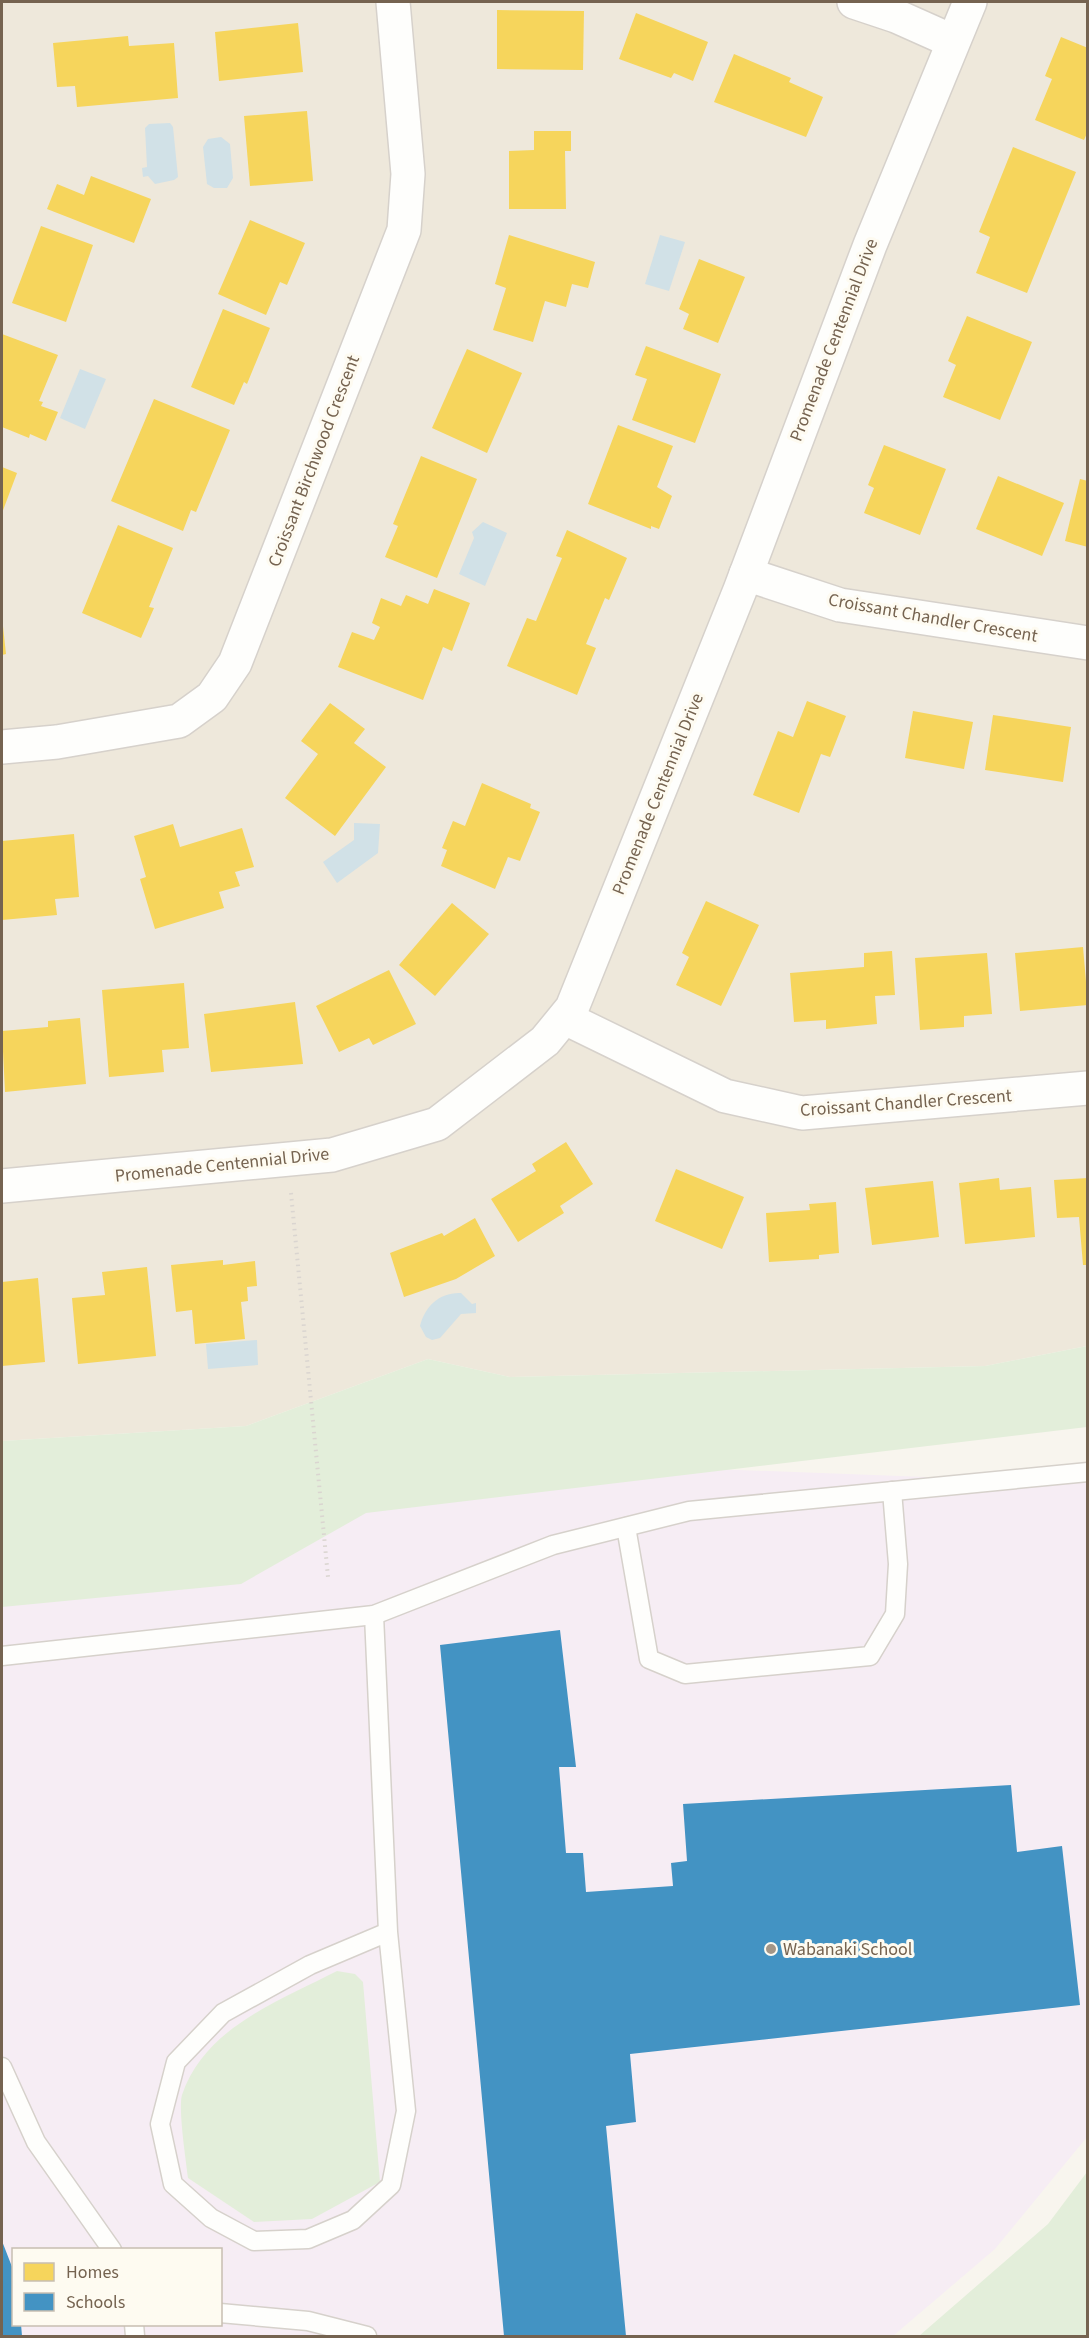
<svg xmlns="http://www.w3.org/2000/svg" width="1089" height="2338" font-family="'Source Sans 3',sans-serif">
	<rect width="100%" height="100%" fill="#f8f5ee"/>
	<!-- residential -->
	<polygon fill="#eee8db" points="2,2 1087,2 1087,1346 985,1366 510,1377 428,1359 246,1426 2,1441"/>
	<!-- education -->
	<path fill="#f6edf4" fill-rule="evenodd" d="M418,1458l669,25v654l-92,112 -102,87h-891v-829zM14,2250h206v74h-206z"/>
	<!-- green -->
	<g fill="#e3eeda">
		<polygon points="1087,1346 1087,1427 366,1513 241,1584 2,1607 2,1441 246,1426 428,1359 510,1377 985,1366"/>
		<path d="M337,1971l18,3 8,8 17,200 -68,37 -58,3 -66,-44c-2,-18 -10,-69 -6,-83 23,-68 97,-94 155,-124z"/>
		<polygon points="1087,2172 1087,2336 919,2336 1048,2224"/>
	</g>
	<!-- water -->
	<g fill="#d1e1e7">
		<polygon points="170,123 173,127 178,177 174,180 155,184 148,176 143,177 142,168 147,167 145,128 149,124"/>
		<polygon points="221,137 230,144 233,178 227,188 214,188 207,184 203,147 208,139"/>
		<polygon points="660,235 685,242 669,291 645,284"/>
		<polygon points="80,369 106,379 85,429 60,418"/>
		<polygon points="483,522 507,533 485,586 459,574 474,538 472,532"/>
		<polygon points="354,823 380,824 378,853 337,883 323,862 354,840"/>
		<path d="M461,1293l11,11 4,-1v10l-15,1 -21,24 -8,2 -6,-3 -6,-11c5,-20 20,-34 41,-33z"/>
		<polygon points="257,1340 258,1365 208,1369 206,1344"/>
	</g>
	<!-- homes -->
	<g fill="#f6d55c">
		<polygon points="497,10 584,11 583,70 497,69"/>
		<polygon points="636,13 708,42 693,81 674,73 671,78 619,59"/>
		<polygon points="298,23 303,72 219,81 215,32"/>
		<polygon points="128,36 129,46 174,43 178,98 77,107 75,86 57,87 53,43"/>
		<polygon points="1061,37 1088,48 1088,131 1084,140 1035,120 1052,79 1045,76"/>
		<polygon points="734,54 791,78 789,82 823,97 806,137 714,102"/>
		<polygon points="307,111 313,181 250,186 244,116"/>
		<polygon points="534,131 571,131 571,151 565,151 566,209 509,209 509,151 534,150"/>
		<polygon points="1013,147 1076,172 1027,293 976,273 990,237 979,232"/>
		<polygon points="91,176 151,199 134,243 47,209 57,184 84,195"/>
		<polygon points="250,220 305,243 287,285 280,282 266,315 218,294"/>
		<polygon points="41,226 93,245 66,322 12,303"/>
		<polygon points="509,235 595,262 588,288 572,284 566,307 545,301 533,342 493,330 506,288 495,284"/>
		<polygon points="699,259 745,277 718,343 683,329 689,314 679,309"/>
		<polygon points="223,309 270,328 247,384 244,382 234,405 191,387"/>
		<polygon points="967,316 1032,342 1000,420 943,397 956,365 948,361"/>
		<polygon points="2,334 58,355 39,401 43,402 41,406 58,412 46,441 30,434 29,438 2,427"/>
		<polygon points="646,346 721,374 695,443 632,420 647,379 635,375"/>
		<polygon points="467,349 522,373 487,453 432,428"/>
		<polygon points="154,399 230,430 196,512 191,510 183,531 111,501"/>
		<polygon points="618,425 673,446 657,487 672,496 659,529 651,526 651,529 588,504"/>
		<polygon points="884,445 946,469 920,535 864,513 874,488 868,485"/>
		<polygon points="421,456 477,479 437,578 385,557 398,526 393,524"/>
		<polygon points="2,467 17,473 2,513"/>
		<polygon points="998,476 1064,503 1042,556 976,529"/>
		<polygon points="1080,479 1088,481 1088,547 1065,541"/>
		<polygon points="118,525 173,548 149,607 154,608 141,638 82,613"/>
		<polygon points="567,530 627,558 609,600 605,598 586,644 596,648 577,695 507,666 527,618 536,621 562,558 556,556"/>
		<polygon points="434,589 470,603 452,651 443,647 423,700 338,667 352,632 374,640 380,627 372,623 381,598 401,606 406,595 428,604"/>
		<polygon points="2,617 6,654 2,655"/>
		<polygon points="807,701 846,716 830,757 821,754 799,813 753,795 778,731 793,737"/>
		<polygon points="330,703 365,729 354,743 386,767 335,836 285,798 318,754 301,741"/>
		<polygon points="913,711 973,722 964,769 905,758"/>
		<polygon points="993,715 1071,727 1063,782 985,770"/>
		<polygon points="482,783 531,804 530,808 540,812 520,861 508,857 495,889 441,866 447,850 442,848 453,821 465,826"/>
		<polygon points="173,824 180,847 242,828 254,867 235,872 240,886 219,892 224,908 155,929 140,879 146,877 134,836"/>
		<polygon points="74,834 79,897 55,899 57,915 2,920 2,841"/>
		<polygon points="706,901 759,925 721,1006 676,985 689,957 682,953"/>
		<polygon points="452,903 489,934 435,996 399,965"/>
		<polygon points="1083,947 1088,1005 1020,1011 1015,953"/>
		<polygon points="892,951 895,995 875,996 877,1024 826,1029 826,1020 794,1022 790,973 864,967 864,953"/>
		<polygon points="987,953 992,1014 964,1016 964,1027 920,1030 915,958"/>
		<polygon points="389,970 416,1024 373,1045 369,1038 339,1052 316,1006"/>
		<polygon points="184,983 189,1048 162,1050 164,1072 109,1077 102,990"/>
		<polygon points="295,1002 303,1064 211,1072 204,1014"/>
		<polygon points="80,1018 86,1084 5,1092 2,1031 48,1027 48,1021"/>
		<polygon points="566,1142 593,1184 560,1206 564,1213 518,1242 491,1199 536,1171 532,1164"/>
		<polygon points="676,1169 744,1197 722,1249 655,1221"/>
		<polygon points="999,1178 1000,1190 1031,1187 1035,1237 965,1244 959,1183"/>
		<polygon points="1088,1178 1088,1265 1083,1265 1079,1217 1057,1218 1054,1180"/>
		<polygon points="933,1181 939,1237 872,1245 865,1188"/>
		<polygon points="836,1202 839,1253 819,1255 819,1259 769,1262 766,1213 810,1210 809,1204"/>
		<polygon points="475,1218 495,1256 456,1279 404,1297 390,1253 442,1233 444,1236"/>
		<polygon points="223,1260 223,1265 255,1261 257,1286 247,1287 248,1301 241,1302 245,1339 195,1344 192,1310 176,1312 171,1265"/>
		<polygon points="147,1267 156,1356 78,1364 72,1298 105,1295 102,1272"/>
		<polygon points="38,1278 45,1362 2,1366 2,1282"/>
	</g>
	<!-- schools -->
	<g fill="#4393c3">
		<polygon points="560,1630 576,1767 559,1767 566,1853 583,1853 586,1892 673,1886 671,1863 687,1861 683,1804 1011,1785 1017,1852 1062,1846 1080,2005 630,2054 636,2122 606,2126 626,2336 504,2336 440,1645"/>
		<polygon points="2,2241 14,2272 14,2324 21,2324 22,2336 2,2336"/>
	</g>
	<g fill="none" stroke-linecap="round" stroke-linejoin="round">
		<!-- service casing -->
		<g stroke="#d6d1cb" stroke-width="21">
			<g id="service">
				<polyline points="626,1527 649,1659 685,1674 870,1656 895,1614 898,1564 892,1491"/>
				<polyline points="374,1615 388,1932 406,2111 391,2185 353,2220 308,2239 254,2241 211,2218 173,2184 160,2124 176,2062 223,2013 310,1965 388,1932"/>
				<polyline points="2,1656 374,1615 553,1545 689,1511 1088,1472"/>
				<polyline points="2,2067 36,2142 112,2250"/>
				<polyline points="220,2313 308,2321 367,2336"/>
				<polyline points="134,2324 135,2336"/>
			</g>
		</g>
		<!-- minor casing -->
		<g stroke="#d6d1cb" stroke-width="36">
			<g id="minor">
				<polyline points="854,2 896,16 952,41"/>
				<polyline points="746,574 840,605 1088,643"/>
				<polyline points="2,747 57,742 179,721 212,697 235,663 404,230 408,174 393,2"/>
				<polyline points="565,1018 725,1096 802,1113 1088,1088"/>
				<polyline points="2,1186 332,1155 437,1124 545,1041 572,1008 740,590 870,245 970,2"/>
			</g>
		</g>
		<!-- path -->
		<polyline stroke="#dad5d0" stroke-width="4" stroke-dasharray="1.5 4.5" stroke-linecap="butt" points="291,1193 328,1577"/>
		<!-- service -->
		<use href="#service" stroke="#fefefc" stroke-width="18"/>
		<!-- minor -->
		<use href="#minor" stroke="#fefefc" stroke-width="33"/>
	</g>
	<!-- markers -->
	<circle fill="#a39687" stroke="#fefbf1" stroke-width="2" cx="771" cy="1949" r="6"/>
	<g text-anchor="middle" dominant-baseline="central" stroke-width="6" stroke-linejoin="round" paint-order="stroke">
		<!-- street labels -->
		<g font-size="18" fill="#756350" stroke="#fefbf1">
			<text transform="translate(834 340) rotate(-69)">Promenade Centennial Drive</text>
			<text transform="translate(314 461) rotate(-69)">Croissant Birchwood Crescent</text>
			<text transform="translate(933 618) rotate(10)">Croissant Chandler Crescent</text>
			<text transform="translate(658 794) rotate(-68)">Promenade Centennial Drive</text>
			<text transform="translate(906 1103) rotate(-4)">Croissant Chandler Crescent</text>
			<text transform="translate(222 1165) rotate(-6)">Promenade Centennial Drive</text>
		</g>
		<!-- poi labels -->
		<g font-size="18" fill="#756350" stroke="#fefbf1" text-anchor="start">
			<text x="783" y="1949">Wabanaki School</text>
		</g>
	</g>
	<!-- border -->
	<rect width="1089" height="2338" fill="none" stroke="#756350" stroke-width="6"/>
	<!-- legend -->
	<rect x="12" y="2248" width="210" height="78" fill="#fefbf1" stroke="#c7beb1" stroke-width="1.5"/>
	<rect x="24" y="2263" width="30" height="18" fill="#f6d55c" stroke="#c7beb1" stroke-width="1.5"/>
	<text x="66" y="2278" font-size="18" fill="#756350">Homes</text>
	<rect x="24" y="2293" width="30" height="18" fill="#4393c3" stroke="#c7beb1" stroke-width="1.5"/>
	<text x="66" y="2308" font-size="18" fill="#756350">Schools</text>
</svg>
